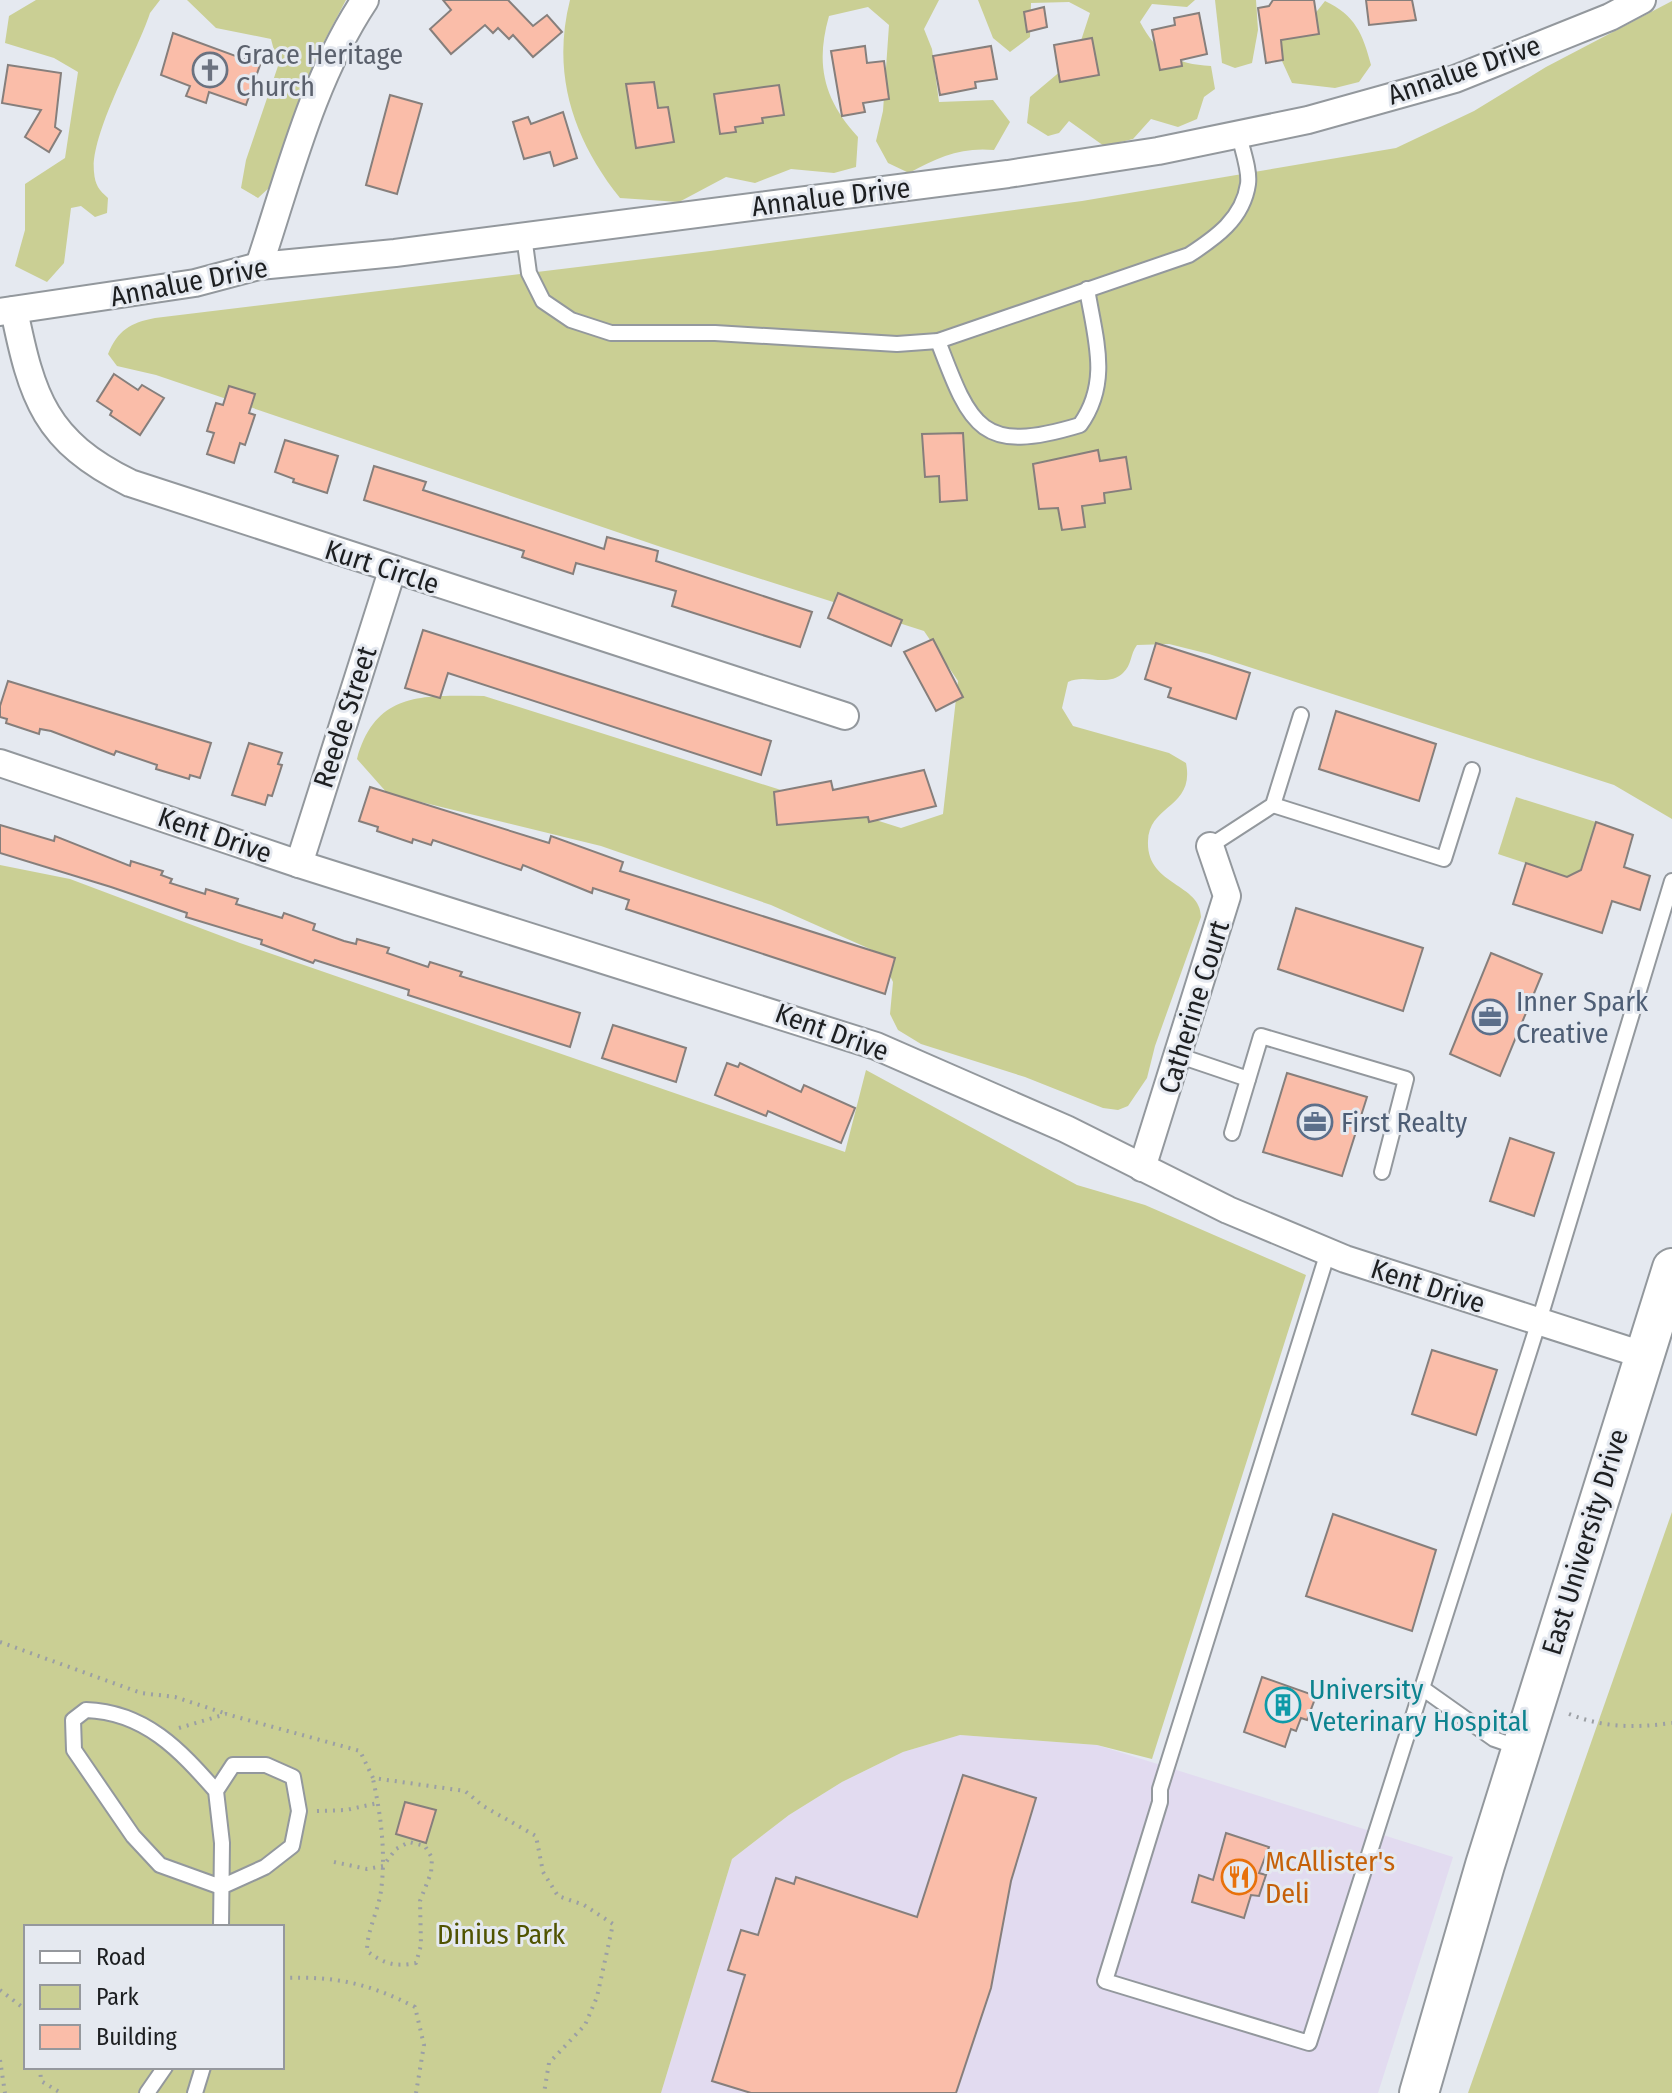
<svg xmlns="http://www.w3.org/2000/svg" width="1672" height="2093" font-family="'Fira Sans Condensed',sans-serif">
	<rect width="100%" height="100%" fill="#e5e9f0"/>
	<!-- commercial -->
	<polygon fill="#e2dbf0" points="960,1735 1097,1745 1453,1857 1378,2093 661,2093 732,1859 789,1815 842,1782 903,1752"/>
	<!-- green -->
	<g fill="#cacf94" fill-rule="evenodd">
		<path d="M36,0h124l-10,13c-13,40 -60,121 -56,159 1,13 5,18 14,26l-1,15 -12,4 -14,-11 -10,2 -7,55 -17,19 -32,-16 10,-36v-46l40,-26 13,-86 -24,-14 -49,-15 4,-27z"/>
		<polygon points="187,0 346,0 319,51 270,187 258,198 241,188 246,160 278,66 271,39 216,28"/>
		<path d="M570,0h369l-15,29 8,20 7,53 54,-2 17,22 -16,28c-33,-3 -56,7 -85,23l-21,-10 -12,-22 7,-30 6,-86 -21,-18 -39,9c-14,49 -5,84 29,121l-2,30 -22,6 -43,-4 -36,14 -29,-6 -47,25 -59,-4c-46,-58 -69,-123 -50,-198z"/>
		<path d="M978,0h217l-8,7 -35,-3 -12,18c17,32 35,42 71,44l4,23 -11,8 -7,22 -19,8 -27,-8 -18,20 -29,7 -35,-25 -10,12 -11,3 -21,-13 3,-26 45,-38 15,-46 -21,-11 -38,1 -1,34 -20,15 -17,-14z"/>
		<polygon points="1215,0 1256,0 1258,30 1252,63 1235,68 1222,63"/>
		<path d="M1325,1c30,14 38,33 46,64l-12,17 -24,6 -43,-5 -16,-35 11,-15 15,-3z"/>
		<path d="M1672,1v818l-58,-34 -405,-131 -40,-10 -32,1c-7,9 -5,20 -14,28 -16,15 -38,0 -55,9l-6,26 11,18 96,27 17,10c9,45 -37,41 -38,78 -2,45 53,42 53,76l-46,129 -8,32 -19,28 -10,4 -15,-2 -78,-31 -104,-33 -23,-14 -8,-16 3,-32 -14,-29 -108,-48 -170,-59 -213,-52 -31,-35c19,-69 68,-63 127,-63l417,132 42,-14 15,-133 -34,-50 -263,-84 -505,-172 -39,-9 -9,-12c10,-24 22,-31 47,-36l555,-67 372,-50 314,-53 78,-37 72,-44z"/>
		<polygon points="1516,797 1596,822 1581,870 1567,877 1498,854"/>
		<path d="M0,865l70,14 170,64 605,209 21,-82 211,115 68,20 161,70 -154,484 -55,-14 -137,-10 -57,17 -61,30 -53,33 -57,44 -71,234h-661zM26,1927h256v140h-256z"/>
		<polygon points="1672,1512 1672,2093 1468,2093"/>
	</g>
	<!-- building -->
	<g fill="#fabda9" stroke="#867f7c" stroke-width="2">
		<polygon points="443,0 508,0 533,26 547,15 562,32 533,57 513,35 509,39 498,28 493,33 485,25 451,54 430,29 451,10"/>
		<polygon points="1273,0 1314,0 1319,34 1281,40 1283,60 1266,63 1258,8 1269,6"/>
		<polygon points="1366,0 1412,0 1416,20 1369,25"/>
		<polygon points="1044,7 1047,27 1027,32 1024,12"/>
		<polygon points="1199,13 1207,54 1181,60 1182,66 1160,70 1152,30 1175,25 1174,18"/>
		<polygon points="173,33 260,65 246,105 209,92 206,103 186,96 190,86 161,75"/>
		<polygon points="1092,38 1099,75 1060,82 1054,45"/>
		<polygon points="865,46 867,63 884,61 889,99 863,103 865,112 842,116 831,51"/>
		<polygon points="991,46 997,79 975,82 976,88 940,95 933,56"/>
		<polygon points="8,65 61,73 55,127 61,131 49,152 25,137 41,110 2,103"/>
		<polygon points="654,82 658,108 668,107 674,142 636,148 626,84"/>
		<polygon points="779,85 784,115 762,118 763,123 735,127 736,132 720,134 714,94"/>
		<polygon points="390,95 422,104 397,194 366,185"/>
		<polygon points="563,112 577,158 554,166 550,152 524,159 513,122 528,117 531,124"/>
		<polygon points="114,374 138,390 142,385 164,398 140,435 110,415 112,411 97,401"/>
		<polygon points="229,386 255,394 249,413 255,415 245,445 240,443 234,463 207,454 214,433 207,431 216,403 223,405"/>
		<polygon points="963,433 967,500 940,502 939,476 925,477 922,434"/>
		<polygon points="285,440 338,456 327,493 293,482 294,479 275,472"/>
		<polygon points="1098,450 1100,461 1126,457 1131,489 1104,493 1105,503 1082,506 1085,527 1062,530 1058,508 1039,509 1033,464"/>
		<polygon points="374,466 426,482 423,490 604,549 607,537 658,551 656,561 812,612 800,647 672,606 676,591 576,563 573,574 522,557 524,551 364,500"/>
		<polygon points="838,593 902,620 891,646 828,618"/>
		<polygon points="423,630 771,741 761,775 448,673 440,698 405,688"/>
		<polygon points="933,639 963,697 936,711 904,652"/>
		<polygon points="1156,643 1250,673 1236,719 1168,697 1171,688 1145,679"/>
		<polygon points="8,681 211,743 200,778 190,775 189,779 156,769 157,765 116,751 114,755 51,731 40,729 39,734 6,723 7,719 0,717 0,706"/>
		<polygon points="1336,711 1436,744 1419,801 1319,769"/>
		<polygon points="249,743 282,753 278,764 282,765 272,796 268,795 265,805 232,795"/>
		<polygon points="924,770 936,806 869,822 868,817 777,825 774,792 831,781 833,790"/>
		<polygon points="370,787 549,843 551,836 623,862 620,871 895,958 885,994 626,909 629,900 593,888 592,893 523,865 521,870 433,840 431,845 413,839 412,843 377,831 378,827 359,821"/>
		<polygon points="1596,822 1633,835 1624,867 1650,876 1640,910 1612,901 1602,933 1513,904 1526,863 1567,877 1581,870"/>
		<polygon points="0,825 54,841 55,836 130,866 131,861 163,871 161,875 172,879 170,883 205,894 206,889 238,899 236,904 282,918 284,913 315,924 313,930 344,941 356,944 357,939 389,948 387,953 428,967 430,962 462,972 460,976 580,1013 570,1047 408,995 409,990 315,960 313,963 261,944 262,940 186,917 187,913 111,887 0,853"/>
		<polygon points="1296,908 1423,948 1403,1011 1278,969"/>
		<polygon points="1491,953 1542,974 1500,1076 1450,1054"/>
		<polygon points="613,1025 686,1048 676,1082 602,1058"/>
		<polygon points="727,1063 738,1067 740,1063 801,1092 804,1085 855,1108 841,1143 768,1111 766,1116 715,1095"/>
		<polygon points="1287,1073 1367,1097 1342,1176 1263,1152"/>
		<polygon points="1510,1138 1554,1153 1534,1216 1490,1201"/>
		<polygon points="1432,1350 1497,1370 1476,1435 1412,1414"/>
		<polygon points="1333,1514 1436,1550 1412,1631 1306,1596"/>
		<polygon points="1262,1677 1316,1696 1307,1720 1301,1718 1296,1731 1291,1729 1285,1747 1244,1732"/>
		<polygon points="963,1775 1036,1798 1011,1881 991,1988 956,2093 751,2093 712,2081 745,1975 728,1970 741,1930 758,1935 776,1878 794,1884 796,1877 917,1917"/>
		<polygon points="405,1802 436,1810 426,1843 396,1834"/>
		<polygon points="1226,1833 1269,1847 1259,1873 1266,1875 1259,1896 1251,1895 1244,1918 1192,1902 1199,1875 1213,1880"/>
	</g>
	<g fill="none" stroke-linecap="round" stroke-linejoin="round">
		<!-- service casing -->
		<g stroke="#93989d" stroke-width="18">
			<g id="service">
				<path d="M524,236l5,37 14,28 28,19 40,13h104l182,11 41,-3 251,-86c26,-17 54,-36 59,-71 2,-14 -6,-35 -9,-49"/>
				<path d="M938,341c33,87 43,114 142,84 31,-43 15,-87 7,-136"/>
				<polyline points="1273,805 1444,859 1472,770"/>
				<polyline points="1210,846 1273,805 1301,715"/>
				<polyline points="1180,1056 1248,1079"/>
				<polyline points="1232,1133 1261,1036 1406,1079 1382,1172"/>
				<polyline points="1328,1252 1160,1789 1160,1802 1105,1981 1309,2043 1539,1321 1672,881"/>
				<polyline points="1422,1688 1494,1739 1520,1748"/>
				<path d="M216,1791c-36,-41 -71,-79 -130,-81l-13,10 1,30 59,86 27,29 61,22 44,-20 27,-21 7,-35 -6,-34 -27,-12h-33l-17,26 6,52 -1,84"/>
				<polyline points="147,2093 165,2067"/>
				<polyline points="195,2093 203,2067"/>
			</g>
		</g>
		<!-- minor casing -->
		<g stroke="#93989d" stroke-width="30">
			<g id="minor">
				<path d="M259,266c30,-90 53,-186 106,-266"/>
				<path d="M14,310c18,88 31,131 116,173l715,233"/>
				<polyline points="0,312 195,283 259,266 395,253 1008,174 1158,151 1308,120 1455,79 1610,17 1642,0"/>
				<polyline points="0,763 299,864 876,1046 1066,1129 1228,1210 1345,1259 1643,1355"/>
				<polyline points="299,864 392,571"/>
				<polyline points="1142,1168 1227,896 1210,846"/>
			</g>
		</g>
		<!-- secondary casing -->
		<g stroke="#93989d" stroke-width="42">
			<polyline id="secondary" points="1419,2093 1485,1865 1672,1268"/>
		</g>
		<!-- path -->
		<g stroke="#9b9fa4" stroke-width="4" stroke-dasharray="2 6" stroke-linecap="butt">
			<polyline points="0,1642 141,1693 175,1697 224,1713"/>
			<path d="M1569,1714c36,14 65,14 103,9"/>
			<polyline points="179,1728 226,1714 360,1751 373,1778 465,1791 483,1806 536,1836 543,1872 558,1896 584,1905 613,1924 597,1997 585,2025 549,2063 544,2093"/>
			<polyline points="317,1811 346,1810 378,1803"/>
			<path d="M334,1862l33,7 16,-3 13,-17 13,-7 16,4 7,12 -1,15 -11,28 1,44 -5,18c-21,4 -32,1 -49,-12 0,-21 11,-39 14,-60 5,-38 0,-75 -8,-112"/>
			<path d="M282,1978c53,-2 86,5 133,29l9,38 -8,48"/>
			<polyline points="0,1990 26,2010"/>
			<polyline points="0,2060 5,2093"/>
			<polyline points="40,2067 41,2081 61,2093"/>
		</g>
		<!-- service -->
		<use href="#service" stroke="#fff" stroke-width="14"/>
		<!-- minor -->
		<use href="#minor" stroke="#fff" stroke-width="26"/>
		<!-- secondary -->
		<use href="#secondary" stroke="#fff" stroke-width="38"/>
	</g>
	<!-- icons -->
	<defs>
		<g id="church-ring" transform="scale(1.8)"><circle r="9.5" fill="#e5e9f0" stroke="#6b7280" stroke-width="1.5"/><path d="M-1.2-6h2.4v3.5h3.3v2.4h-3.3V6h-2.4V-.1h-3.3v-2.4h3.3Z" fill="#6b7280"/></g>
		<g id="office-ring" transform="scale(1.8)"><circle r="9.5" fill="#e5e9f0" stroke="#5c6f8a" stroke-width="1.5"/><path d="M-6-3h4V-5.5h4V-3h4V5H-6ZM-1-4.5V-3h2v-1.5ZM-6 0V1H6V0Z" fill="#5c6f8a"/></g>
		<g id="building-ring" transform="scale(1.8)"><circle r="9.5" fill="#e5e9f0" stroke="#0f9aa8" stroke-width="1.5"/><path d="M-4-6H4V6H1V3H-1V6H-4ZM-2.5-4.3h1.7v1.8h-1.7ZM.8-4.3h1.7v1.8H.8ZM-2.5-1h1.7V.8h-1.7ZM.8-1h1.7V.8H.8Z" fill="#0f9aa8"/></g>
		<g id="restaurant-ring" transform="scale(1.8)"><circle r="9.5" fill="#e5e9f0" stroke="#e8710a" stroke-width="1.5"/><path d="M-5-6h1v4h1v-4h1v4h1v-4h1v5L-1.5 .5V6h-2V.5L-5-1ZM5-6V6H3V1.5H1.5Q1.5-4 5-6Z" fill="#e8710a"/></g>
	</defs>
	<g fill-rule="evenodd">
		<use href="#church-ring" x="210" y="70"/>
		<use href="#office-ring" x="1490" y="1017"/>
		<use href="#office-ring" x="1315" y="1122"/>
		<use href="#building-ring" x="1283" y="1705"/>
		<use href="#restaurant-ring" x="1239" y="1877"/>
	</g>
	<g text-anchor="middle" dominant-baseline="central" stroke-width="6" stroke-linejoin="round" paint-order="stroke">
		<!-- worship labels -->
		<g font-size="28" fill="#5b616d" stroke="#e5e9f0" text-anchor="start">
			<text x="236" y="54">Grace Heritage<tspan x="236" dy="32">Church</tspan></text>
		</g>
		<!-- street labels -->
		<g font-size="28" fill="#1d1f21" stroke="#e5e9f0">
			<text transform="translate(1464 70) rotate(-19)">Annalue Drive</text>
			<text transform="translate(831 197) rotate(-7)">Annalue Drive</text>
			<text transform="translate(189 282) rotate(-11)">Annalue Drive</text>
			<text transform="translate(382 567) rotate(18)">Kurt Circle</text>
			<text transform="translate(345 717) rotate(-72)">Reede Street</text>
			<text transform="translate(215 835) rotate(19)">Kent Drive</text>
			<text transform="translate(1194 1007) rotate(-73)">Catherine Court</text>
			<text transform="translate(832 1032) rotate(20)">Kent Drive</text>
			<text transform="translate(1428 1286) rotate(18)">Kent Drive</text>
			<text transform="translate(1585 1542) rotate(-73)">East University Drive</text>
		</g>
		<!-- service labels -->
		<g font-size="28" fill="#4e5e75" stroke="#e5e9f0" text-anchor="start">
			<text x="1516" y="1001">Inner Spark<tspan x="1516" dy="32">Creative</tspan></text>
			<text x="1341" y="1122">First Realty</text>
		</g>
		<!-- culture labels -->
		<g font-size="28" fill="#0d838f" stroke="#e5e9f0" text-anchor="start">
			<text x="1309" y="1689">University<tspan x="1309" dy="32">Veterinary Hospital</tspan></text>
		</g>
		<!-- food labels -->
		<g font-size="28" fill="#c56008" stroke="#e5e9f0" text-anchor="start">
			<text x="1265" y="1861">McAllister's<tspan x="1265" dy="32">Deli</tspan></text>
		</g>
		<!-- park labels -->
		<g font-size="28" fill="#505301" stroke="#e5e9f0">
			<text x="501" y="1934">Dinius Park</text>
		</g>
	</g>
	<!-- legend -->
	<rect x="24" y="1925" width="260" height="144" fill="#e5e9f0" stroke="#95989d" stroke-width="2"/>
	<rect x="40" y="1951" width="40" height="12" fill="#ffffff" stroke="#95989d" stroke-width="2"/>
	<text x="96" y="1965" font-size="24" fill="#1d1f21">Road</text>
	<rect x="40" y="1985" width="40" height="24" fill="#cacf94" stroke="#95989d" stroke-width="2"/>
	<text x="96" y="2005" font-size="24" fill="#1d1f21">Park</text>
	<rect x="40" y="2025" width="40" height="24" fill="#fabda9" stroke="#95989d" stroke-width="2"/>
	<text x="96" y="2045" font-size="24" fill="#1d1f21">Building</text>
</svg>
